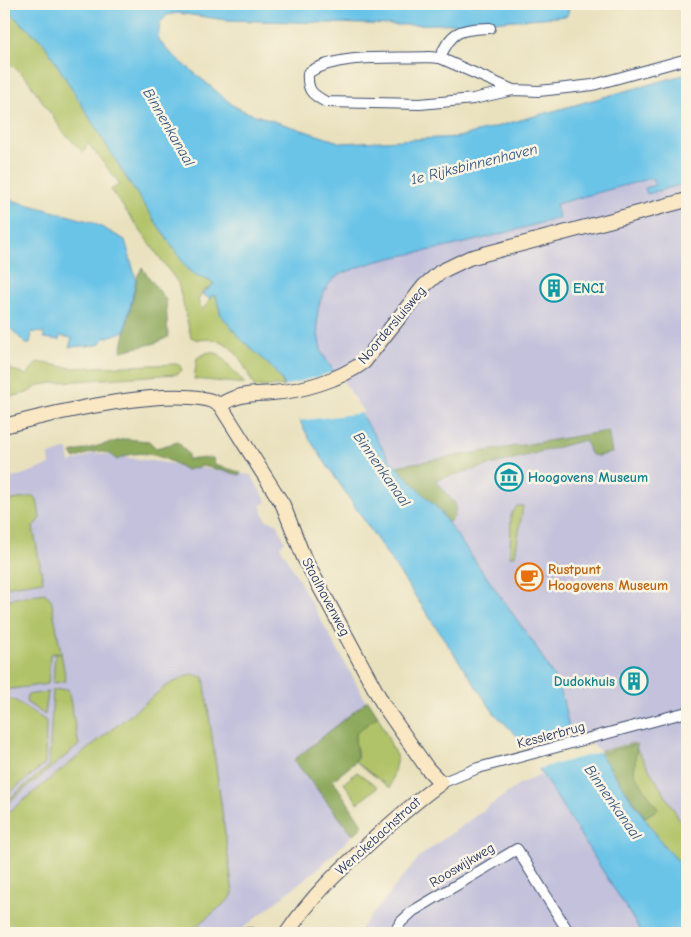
<svg xmlns="http://www.w3.org/2000/svg" width="691" height="937" font-family="'Comic Neue',sans-serif">
	<rect width="100%" height="100%" fill="#fcf5e5"/>
	<filter id="ink" filterUnits="userSpaceOnUse"><feTurbulence type="fractalNoise" baseFrequency=".02" numOctaves="2"/><feDisplacementMap in="SourceGraphic" scale="10" xChannelSelector="R" yChannelSelector="G"/><feConvolveMatrix kernelMatrix="1 2 1 2 8 2 1 2 1" color-interpolation-filters="sRGB"/></filter>
	<filter id="wash" filterUnits="userSpaceOnUse"><feTurbulence type="fractalNoise" baseFrequency=".0096" numOctaves="4" result="noise"/><feDisplacementMap in="SourceGraphic" scale="20" xChannelSelector="R" yChannelSelector="G"/><feGaussianBlur stdDeviation="1.12" result="paint"/><feColorMatrix in="noise" values="0 0 0 0 0 0 0 0 0 0 0 0 0 0 0 0 0 1.4 0 .05"/><feComposite in="paint" operator="in"/></filter>
	<g filter="url(#wash)">
		<rect width="100%" height="100%" fill="#e9e1bd"/>
		<!-- industrial -->
		<g fill="#c3c1db">
			<polygon points="687,163 687,933 357,933 420,856 520,784 557,768 302,330 318,275 360,253"/>
			<polygon points="68,449 70,463 95,453 251,475 267,502 260,505 266,520 277,523 285,542 280,546 366,701 294,760 353,835 321,866 237,933 4,933 4,481 50,465 49,455"/>
		</g>
		<!-- green -->
		<g fill="#b1c367" stroke="#667962">
			<path d="M4,8l39,34 57,89 29,51 59,88c9,7 18,7 26,15l-11,6 -5,10 5,9 9,-15 4,1c3,6 2,16 7,21 17,22 52,44 61,69l-29,1c-10,-17 -18,-44 -41,-47 -10,-2 -15,2 -23,-3l-13,-54 -67,-93 9,-6 -32,-41 -5,9 -20,-20 -37,-55 -22,-18z"/>
			<polygon points="208,352 219,354 245,384 194,379 197,358"/>
			<polygon points="37,362 70,368 179,364 182,370 177,374 62,382 40,385 27,393 14,396 4,396 4,367 27,375"/>
			<polygon points="33,496 37,499 40,518 33,527 43,581 4,587 4,502"/>
			<polygon points="517,506 523,506 515,556 510,556 511,515"/>
			<polygon points="45,593 51,599 61,652 50,654 48,684 4,690 4,600"/>
			<polygon points="61,653 66,681 53,683 55,654"/>
			<polygon points="191,674 204,677 233,893 230,899 188,933 4,933 4,816 166,686"/>
			<polygon points="68,689 79,745 4,806 4,803 49,766 53,690"/>
			<polygon points="48,692 45,715 26,702 27,695"/>
			<polygon points="13,699 46,721 45,764 4,797 4,700"/>
			<path d="M378,716l19,42 -7,30 -35,-27c5,-7 1,-12 0,-20 -1,-11 14,-22 23,-25z"/>
			<polygon points="633,743 687,831 687,843 682,848 687,856 687,870 665,847 598,752"/>
			<polygon points="357,772 378,787 358,803 344,783"/>
		</g>
		<!-- forest -->
		<g fill="#8ca95c" stroke="#546c5d">
			<polygon points="142,268 166,300 168,337 156,343 121,351 138,275"/>
			<polygon points="608,431 612,453 597,456 590,454 585,440 435,480 456,505 454,517 448,523 438,509 395,466"/>
			<path d="M125,439l24,2 7,7 22,-6 10,12v5l25,-1 1,7 26,7v3l-37,-9 -17,4c-20,-13 -46,-24 -69,-10 -14,-14 -27,-8 -42,-1l-4,-6z"/>
			<polygon points="368,700 378,716 357,732 355,738 357,757 353,764 333,780 363,826 353,835 294,760"/>
			<polygon points="637,744 634,773 658,809 645,817 600,754"/>
		</g>
		<!-- water -->
		<g fill="#6ac4e8" stroke="#427aa3">
			<path d="M4,4h566l-3,12 -90,7 -79,2 -172,-5 -48,-7 -11,2 -7,8 -2,16 9,11 67,56 12,6 96,31 117,-6 228,-63v109l-40,11 -2,-6 10,-3 -3,-7 -96,26 3,14c-36,10 -71,20 -107,28 -34,8 -68,10 -100,24 -6,2 -13,4 -17,8 -22,20 -20,49 -13,75l68,107 48,49 97,136 18,31 9,20 7,32 31,26 65,93 22,23v63h-45l-122,-194 -26,-26 -184,-273 -24,-45 -4,-15 -13,-15 -28,-26 -20,-24 -5,-19 -4,-1 -2,4 -8,-5 12,-10c-8,-7 -17,-7 -26,-14l-59,-88 -86,-140 -39,-34z"/>
			<polygon points="4,198 92,222 125,240 136,279 125,331 105,338 98,345 69,347 72,338 60,336 59,340 44,338 44,333 32,332 30,344 26,344 4,322"/>
		</g>
		<!-- pier -->
		<g fill="#e9e1bd">
			<polygon points="337,371 364,413 297,421 283,396 284,386"/>
			<polygon points="575,729 601,752 534,770 520,744"/>
		</g>
	</g>
	<g filter="url(#ink)">
		<g fill="none" stroke-linecap="round" stroke-linejoin="round">
			<!-- street casing -->
			<g stroke="#3a4a6c" stroke-width="12">
				<g id="street">
					<path d="M440,58c11,-28 21,-29 50,-30"/>
					<path d="M513,90l-73,-32 -11,-1c-36,2 -91,-4 -121,16 -1,17 3,21 18,29l94,2 53,-5 40,-9 26,1 54,-6 94,-26"/>
					<polyline points="441,783 478,768 687,712"/>
					<polyline points="247,933 252,933"/>
					<polyline points="394,933 401,922 413,911 517,849 569,933"/>
				</g>
			</g>
			<!-- secondary casing -->
			<g stroke="#3a4a6c" stroke-width="16">
				<g id="secondary">
					<path d="M220,405c20,-12 30,-10 52,-12 30,-2 67,-13 92,-31l60,-76 16,-14 29,-14 218,-58"/>
					<path d="M4,426c41,-11 181,-45 216,-21l63,100 21,53 80,148 43,62 14,15c-24,17 -44,35 -65,54 -35,32 -63,57 -89,96"/>
				</g>
			</g>
			<!-- street -->
			<use href="#street" stroke="#fff" stroke-width="10"/>
			<!-- secondary -->
			<use href="#secondary" stroke="#fae7c3" stroke-width="14"/>
		</g>
	</g>
	<!-- icons -->
	<defs>
		<g id="building-ring" transform="scale(1.4375)"><circle r="9.5" fill="#fcf5e5" stroke="#0f9aa8" stroke-width="1.5"/><path d="M-4-6H4V6H1V3H-1V6H-4ZM-2.5-4.3h1.7v1.8h-1.7ZM.8-4.3h1.7v1.8H.8ZM-2.5-1h1.7V.8h-1.7ZM.8-1h1.7V.8H.8Z" fill="#0f9aa8"/></g>
		<g id="museum-ring" transform="scale(1.4375)"><circle r="9.5" fill="#fcf5e5" stroke="#0f9aa8" stroke-width="1.5"/><path d="M0-6L6-3V-2H-6V-3ZM-5-1h2V3h-2ZM-1-1h2V3h-2ZM3-1h2V3H3ZM-6 4H6V6H-6Z" fill="#0f9aa8"/></g>
		<g id="cafe-ring" transform="scale(1.4375)"><circle r="9.5" fill="#fcf5e5" stroke="#e8710a" stroke-width="1.5"/><path d="M-5.5-4.5H6V0H3Q3 3.5 0 3.5H-2.5Q-5.5 3.5-5.5 0ZM3-3.2v2h1.7v-2ZM-6 4.5H4V6H-6Z" fill="#e8710a"/></g>
	</defs>
	<g fill-rule="evenodd">
		<use href="#building-ring" x="554" y="288"/>
		<use href="#museum-ring" x="509" y="477"/>
		<use href="#cafe-ring" x="529" y="577"/>
		<use href="#building-ring" x="634" y="681"/>
	</g>
	<g text-anchor="middle" dominant-baseline="central" stroke-width="5" stroke-linejoin="round" paint-order="stroke">
		<!-- culture labels -->
		<g font-size="14" font-weight="bold" fill="#0d838f" stroke="#fcf5e5" text-anchor="start">
			<text x="573" y="288">ENCI</text>
			<text x="528" y="477">Hoogovens Museum</text>
			<text x="615" y="681" text-anchor="end">Dudokhuis</text>
		</g>
		<!-- street labels -->
		<g font-size="14" fill="#1b2f5e" stroke="#fcf5e5">
			<text transform="translate(392 325) rotate(-50)">Noordersluisweg</text>
			<text transform="translate(326 597) rotate(62)">Staalhavenweg</text>
			<text transform="translate(551 735) rotate(-15)">Kesslerbrug</text>
			<text transform="translate(378 836) rotate(-42)">Wenckebachstraat</text>
			<text transform="translate(462 865) rotate(-31)">Rooswijkweg</text>
		</g>
		<!-- food labels -->
		<g font-size="14" font-weight="bold" fill="#c56008" stroke="#fcf5e5" text-anchor="start">
			<text x="548" y="569">Rustpunt<tspan x="548" dy="16">Hoogovens Museum</tspan></text>
		</g>
		<!-- water labels -->
		<g font-size="15" font-style="italic" fill="#2f5480" stroke="#fcf5e5">
			<text transform="translate(169 127) rotate(60)">Binnenkanaal</text>
			<text transform="translate(474 164) rotate(-14)">1e Rijksbinnenhaven</text>
			<text transform="translate(382 469) rotate(55)">Binnenkanaal</text>
			<text transform="translate(613 802) rotate(55)">Binnenkanaal</text>
		</g>
	</g>
	<!-- margin -->
	<rect width="691" height="937" fill="none" stroke="#fcf5e5" stroke-width="20"/>
</svg>
